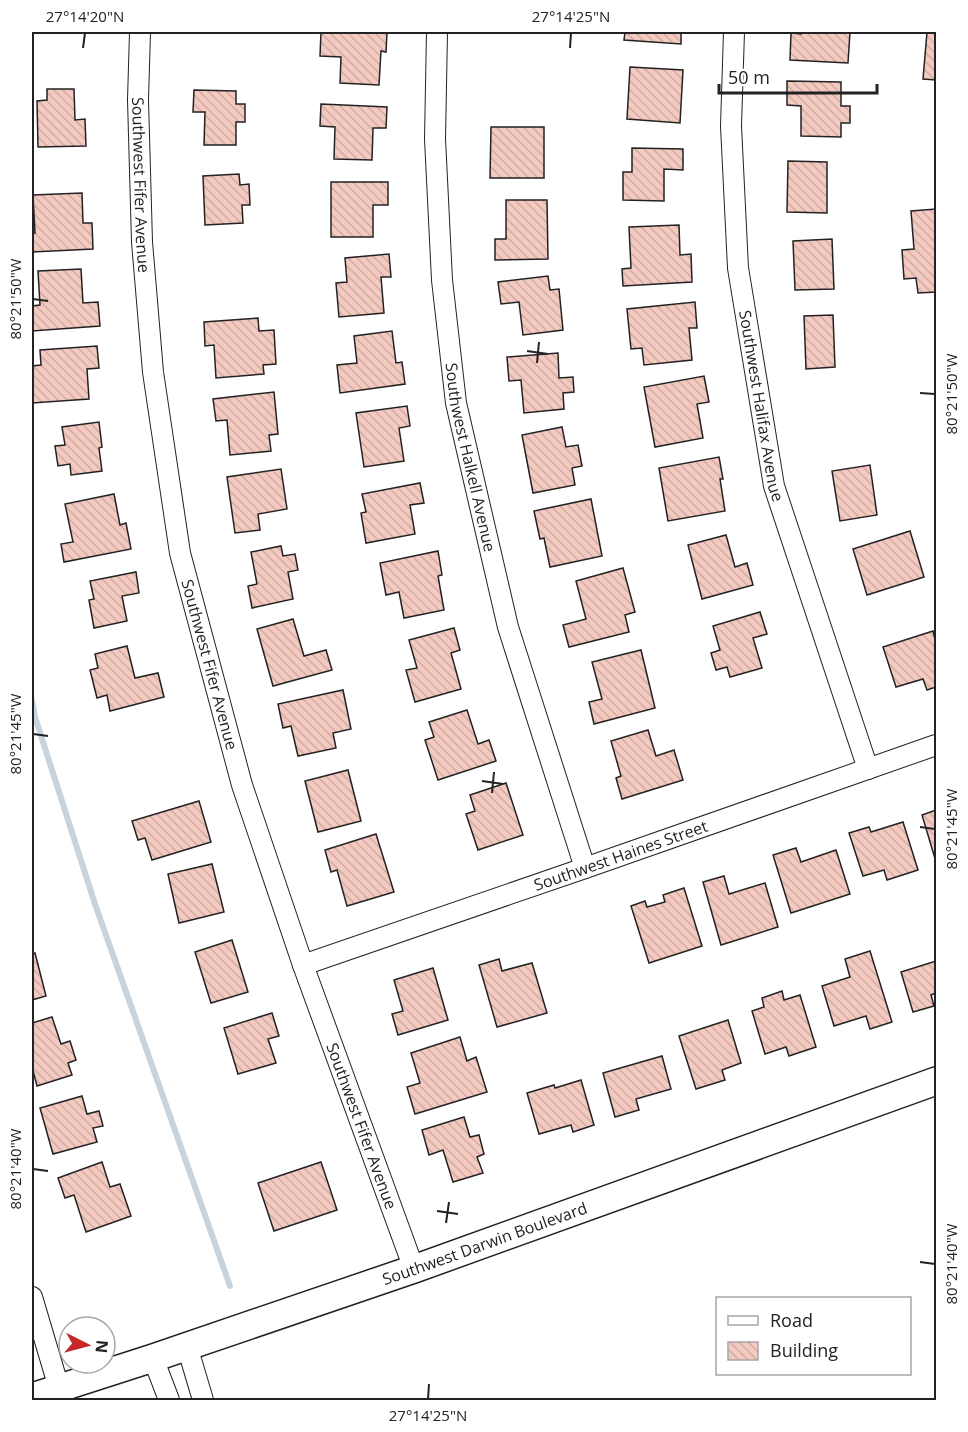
<svg xmlns="http://www.w3.org/2000/svg" width="968" height="1432" font-family="'Open Sans',sans-serif">
	<defs>
		<pattern id="building-back-hatch" width="6" height="6" patternUnits="userSpaceOnUse" patternTransform="scale(1.5)"><rect width="6" height="6" fill="#f3c9c0"/><path d="M-1 5l2 2M0 0l6 6M5-1l2 2" fill="none" stroke="#d0aca5"/></pattern>
	</defs>
	<rect width="100%" height="100%" fill="#fff"/>
	<g fill="none" stroke-linecap="round" stroke-linejoin="round">
		<!-- stream -->
		<polyline stroke="#c7d3dd" stroke-width="6" points="32,700 35,717 95,904 230,1286"/>
	</g>
	<!-- building -->
	<g fill="url(#building-back-hatch)" stroke="#222" stroke-width="1.5">
		<polygon points="321,32 387,32 386,52 381,51 379,85 340,83 341,57 320,56"/>
		<polygon points="625,32 681,32 681,44 624,40"/>
		<polygon points="801,32 850,32 848,63 790,60 791,33 801,34"/>
		<polygon points="927,32 936,32 936,80 923,79"/>
		<polygon points="630,67 683,70 680,123 627,119"/>
		<polygon points="787,81 841,82 841,106 850,106 850,123 841,123 841,137 801,136 801,106 787,105"/>
		<polygon points="47,89 74,89 75,120 85,119 86,146 38,147 37,101 47,100"/>
		<polygon points="194,90 236,91 236,104 245,104 245,122 236,122 236,145 204,145 205,112 193,112"/>
		<polygon points="321,104 387,107 386,128 373,128 372,160 334,159 335,127 320,126"/>
		<polygon points="491,127 544,127 544,178 490,178"/>
		<polygon points="632,148 683,149 683,170 664,169 664,201 623,200 623,172 632,172"/>
		<polygon points="788,161 827,162 827,213 787,212"/>
		<polygon points="239,174 240,185 249,184 250,205 242,205 243,223 205,225 203,176"/>
		<polygon points="331,182 388,182 388,205 373,205 373,237 331,237"/>
		<polygon points="82,193 83,223 92,223 93,249 32,252 32,234 35,233 33,195"/>
		<polygon points="506,200 547,200 548,259 495,260 495,239 506,239"/>
		<polygon points="936,209 936,292 918,293 916,278 904,279 902,250 914,249 911,211"/>
		<polygon points="679,225 680,255 691,254 692,282 623,286 622,269 631,268 629,227"/>
		<polygon points="832,239 834,289 795,290 793,241"/>
		<polygon points="389,254 391,277 381,277 384,313 339,317 336,283 347,282 345,258"/>
		<polygon points="81,269 83,303 98,302 100,326 32,331 32,306 40,305 38,271"/>
		<polygon points="548,276 550,290 559,289 563,330 523,335 519,302 501,304 498,282"/>
		<polygon points="695,302 697,328 689,328 692,360 644,365 642,348 631,349 627,309"/>
		<polygon points="833,315 835,367 806,369 804,316"/>
		<polygon points="258,318 259,331 274,330 276,364 263,365 264,374 216,378 214,345 205,346 204,322"/>
		<polygon points="392,331 396,363 402,362 405,384 340,393 337,365 357,363 354,336"/>
		<polygon points="97,346 99,368 87,369 89,399 32,403 32,366 41,365 40,350"/>
		<polygon points="558,353 559,378 573,377 574,392 563,393 564,409 524,413 521,380 509,381 507,357"/>
		<polygon points="704,376 709,402 697,404 703,438 655,447 644,387"/>
		<polygon points="274,392 278,434 269,435 271,451 230,455 227,420 216,421 213,399"/>
		<polygon points="407,406 410,426 399,428 404,461 364,467 356,413"/>
		<polygon points="99,422 102,447 99,448 102,471 71,475 70,464 58,466 55,446 65,445 62,427"/>
		<polygon points="562,427 566,447 578,445 582,466 572,468 575,485 533,493 522,435"/>
		<polygon points="719,457 723,479 720,479 725,511 668,521 659,468"/>
		<polygon points="870,465 877,515 840,521 832,471"/>
		<polygon points="281,469 287,509 258,514 260,530 235,533 227,477"/>
		<polygon points="420,483 424,503 410,505 415,534 366,543 361,513 366,512 362,494"/>
		<polygon points="114,494 120,525 126,523 131,549 64,562 61,544 73,542 65,504"/>
		<polygon points="591,499 602,556 550,567 544,538 540,539 534,511"/>
		<polygon points="910,531 924,577 867,595 853,549"/>
		<polygon points="726,535 735,567 747,563 753,585 702,599 688,545"/>
		<polygon points="281,546 283,556 295,554 298,570 288,572 293,599 252,608 248,586 257,584 251,552"/>
		<polygon points="438,551 442,575 438,576 444,610 404,618 399,592 386,595 380,563"/>
		<polygon points="623,568 635,612 625,615 629,632 569,647 563,625 586,619 576,581"/>
		<polygon points="136,572 139,593 122,596 127,621 94,628 89,600 94,599 90,581"/>
		<polygon points="760,612 767,634 753,638 762,668 730,677 727,667 716,670 711,653 720,650 713,626"/>
		<polygon points="293,619 304,656 326,650 332,670 273,686 257,629"/>
		<polygon points="454,628 460,650 451,653 461,689 415,702 406,670 417,668 409,640"/>
		<polygon points="933,631 936,643 936,687 927,690 923,679 896,687 883,647"/>
		<polygon points="127,646 135,678 158,673 164,697 110,711 107,695 97,698 90,670 98,668 95,654"/>
		<polygon points="641,650 655,708 594,724 589,702 602,699 592,662"/>
		<polygon points="343,690 351,729 333,733 336,748 298,756 291,726 283,728 278,704"/>
		<polygon points="467,710 478,744 489,740 496,761 438,780 425,740 434,737 429,722"/>
		<polygon points="648,730 656,756 674,750 683,780 622,799 616,778 621,776 611,741"/>
		<polygon points="348,770 361,821 318,832 305,781"/>
		<polygon points="506,783 523,835 478,850 466,814 475,811 470,795"/>
		<polygon points="199,801 211,842 152,860 145,838 138,840 132,821"/>
		<polygon points="936,810 936,862 922,815"/>
		<polygon points="903,822 918,870 887,880 884,870 863,876 849,833 869,827 871,832"/>
		<polygon points="376,834 394,892 347,906 337,870 331,872 325,850"/>
		<polygon points="796,848 801,862 836,850 850,894 791,913 773,855"/>
		<polygon points="212,864 224,912 179,923 168,874"/>
		<polygon points="724,876 729,894 765,883 778,927 721,945 703,882"/>
		<polygon points="684,888 702,946 649,963 631,906 645,901 647,907 665,902 663,895"/>
		<polygon points="232,940 248,992 211,1003 195,952"/>
		<polygon points="870,951 892,1022 870,1029 866,1016 834,1026 822,986 850,977 845,959"/>
		<polygon points="35,953 46,996 32,1000 32,954"/>
		<polygon points="499,959 502,971 532,963 547,1013 497,1027 479,965"/>
		<polygon points="936,961 936,993 931,995 934,1006 913,1012 901,972"/>
		<polygon points="433,968 448,1020 398,1035 392,1014 403,1011 394,980"/>
		<polygon points="782,991 784,1000 800,995 816,1047 789,1056 786,1047 765,1054 752,1011 764,1007 762,998"/>
		<polygon points="272,1013 279,1036 268,1039 276,1063 238,1074 224,1028"/>
		<polygon points="52,1017 61,1044 70,1041 76,1060 68,1063 72,1075 37,1086 32,1067 32,1023"/>
		<polygon points="728,1020 741,1063 722,1070 725,1080 696,1089 679,1036"/>
		<polygon points="460,1037 467,1061 476,1057 487,1092 415,1114 407,1087 420,1083 411,1053"/>
		<polygon points="662,1056 671,1089 636,1099 639,1110 615,1117 603,1073"/>
		<polygon points="581,1080 594,1125 573,1132 571,1125 539,1134 527,1093 554,1085 555,1088"/>
		<polygon points="82,1096 87,1114 99,1111 103,1126 93,1128 97,1142 53,1154 40,1108"/>
		<polygon points="464,1117 470,1137 479,1135 484,1154 477,1157 483,1173 453,1182 443,1150 429,1155 422,1130"/>
		<polygon points="102,1162 110,1187 120,1184 131,1216 86,1232 74,1195 65,1198 58,1178"/>
		<polygon points="321,1162 337,1210 274,1231 258,1183"/>
	</g>
	<g fill="none" stroke-linecap="round" stroke-linejoin="round">
		<!-- street casing -->
		<g stroke="#222" stroke-width="22">
			<g id="street">
				<path id="s1" d="M140,32l-2,68 4,142 11,130 27,181 62,232 61,180 111,304"/>
				<path id="s2" d="M437,32l-2,107 7,141 14,123 52,224 77,241"/>
				<path id="s3" d="M734,32l-3,94 7,142 36,218 94,283"/>
				<path id="s4" d="M303,965l282,-97 351,-123"/>
				<polyline points="32,1297 59,1388"/>
				<polyline points="187,1346 203,1400"/>
				<polyline points="153,1358 169,1400"/>
			</g>
		</g>
		<!-- secondary casing -->
		<g stroke="#222" stroke-width="30">
			<g id="secondary">
				<path id="s5" d="M32,1397l121,-39 261,-89 522,-188"/>
			</g>
		</g>
		<!-- street -->
		<use href="#street" stroke="#fff" stroke-width="20"/>
		<!-- secondary -->
		<use href="#secondary" stroke="#fff" stroke-width="27"/>
	</g>
	<!-- ticks -->
	<path fill="none" stroke="#222" stroke-width="2" d="M83,48l2,-15M570,48l1,-15M33,299l15,2M527,351l21,3M537,363l2,-21M920,393l15,1M33,734l15,2M482,781l21,3M492,793l2,-21M920,827l15,2M33,1169l15,2M437,1211l21,3M446,1223l3,-21M920,1262l15,2M428,1399l1,-15"/>
	<g text-anchor="middle" dominant-baseline="central" stroke-width="4.5" stroke-linejoin="round" paint-order="stroke">
		<!-- street labels -->
		<g font-size="16" fill="#222" stroke="#fff">
			<text stroke="none"><textPath href="#s1" startOffset="153">Southwest Fifer Avenue</textPath></text>
			<text stroke="none"><textPath href="#s3" startOffset="376">Southwest Halifax Avenue</textPath></text>
			<text stroke="none"><textPath href="#s2" startOffset="428">Southwest Halkell Avenue</textPath></text>
			<text stroke="none"><textPath href="#s1" startOffset="639">Southwest Fifer Avenue</textPath></text>
			<text stroke="none"><textPath href="#s4" startOffset="336">Southwest Haines Street</textPath></text>
			<text stroke="none"><textPath href="#s1" startOffset="1125">Southwest Fifer Avenue</textPath></text>
			<text stroke="none"><textPath href="#s5" startOffset="478">Southwest Darwin Boulevard</textPath></text>
		</g>
	</g>
	<!-- border -->
	<rect width="968" height="1432" fill="none" stroke="#ffffff" stroke-width="66"/>
	<!-- legend -->
	<rect x="716" y="1297" width="195" height="78" fill="#ffffff" stroke="#a7a7a7" stroke-width="1.5"/>
	<rect x="728" y="1316" width="30" height="9" fill="#ffffff" stroke="#a7a7a7" stroke-width="1.5"/>
	<text x="770" y="1327" font-size="18" fill="#222222">Road</text>
	<rect x="728" y="1342" width="30" height="18" fill="url(#building-back-hatch)" stroke="#a7a7a7" stroke-width="1.5"/>
	<text x="770" y="1357" font-size="18" fill="#222222">Building</text>
	<!-- north arrow -->
	<g transform="translate(87 1345) rotate(96)"><circle r="28" fill="#ffffff" stroke="#a7a7a7" stroke-width="1.5"/>
	<path d="M0-4.5L10 22L0 15L-10 22Z" fill="#c62828"/>
	<text y="-9" font-size="16" font-weight="bold" text-anchor="middle" fill="#222222">N</text>
	</g>
	<!-- scale -->
	<path d="M719 84v9h158v-9" fill="none" stroke="#222222" stroke-width="3"/>
	<text x="728" y="84" font-size="18" fill="#222222" stroke="#ffffff" stroke-width="4.5" paint-order="stroke">50 m</text>
	<rect x="33" y="33" width="902" height="1366" fill="none" stroke="#222" stroke-width="2"/>
	<g font-size="15" text-anchor="middle" fill="#222">
		<text x="85" y="22">27°14'20"N</text>
		<text x="571" y="22">27°14'25"N</text>
		<text transform="translate(16 299) rotate(-90)" y="5">80°21'50"W</text>
		<text transform="translate(952 394) rotate(-90)" y="5">80°21'50"W</text>
		<text transform="translate(16 734) rotate(-90)" y="5">80°21'45"W</text>
		<text transform="translate(952 829) rotate(-90)" y="5">80°21'45"W</text>
		<text transform="translate(16 1169) rotate(-90)" y="5">80°21'40"W</text>
		<text transform="translate(952 1264) rotate(-90)" y="5">80°21'40"W</text>
		<text x="428" y="1421">27°14'25"N</text>
	</g>
</svg>
